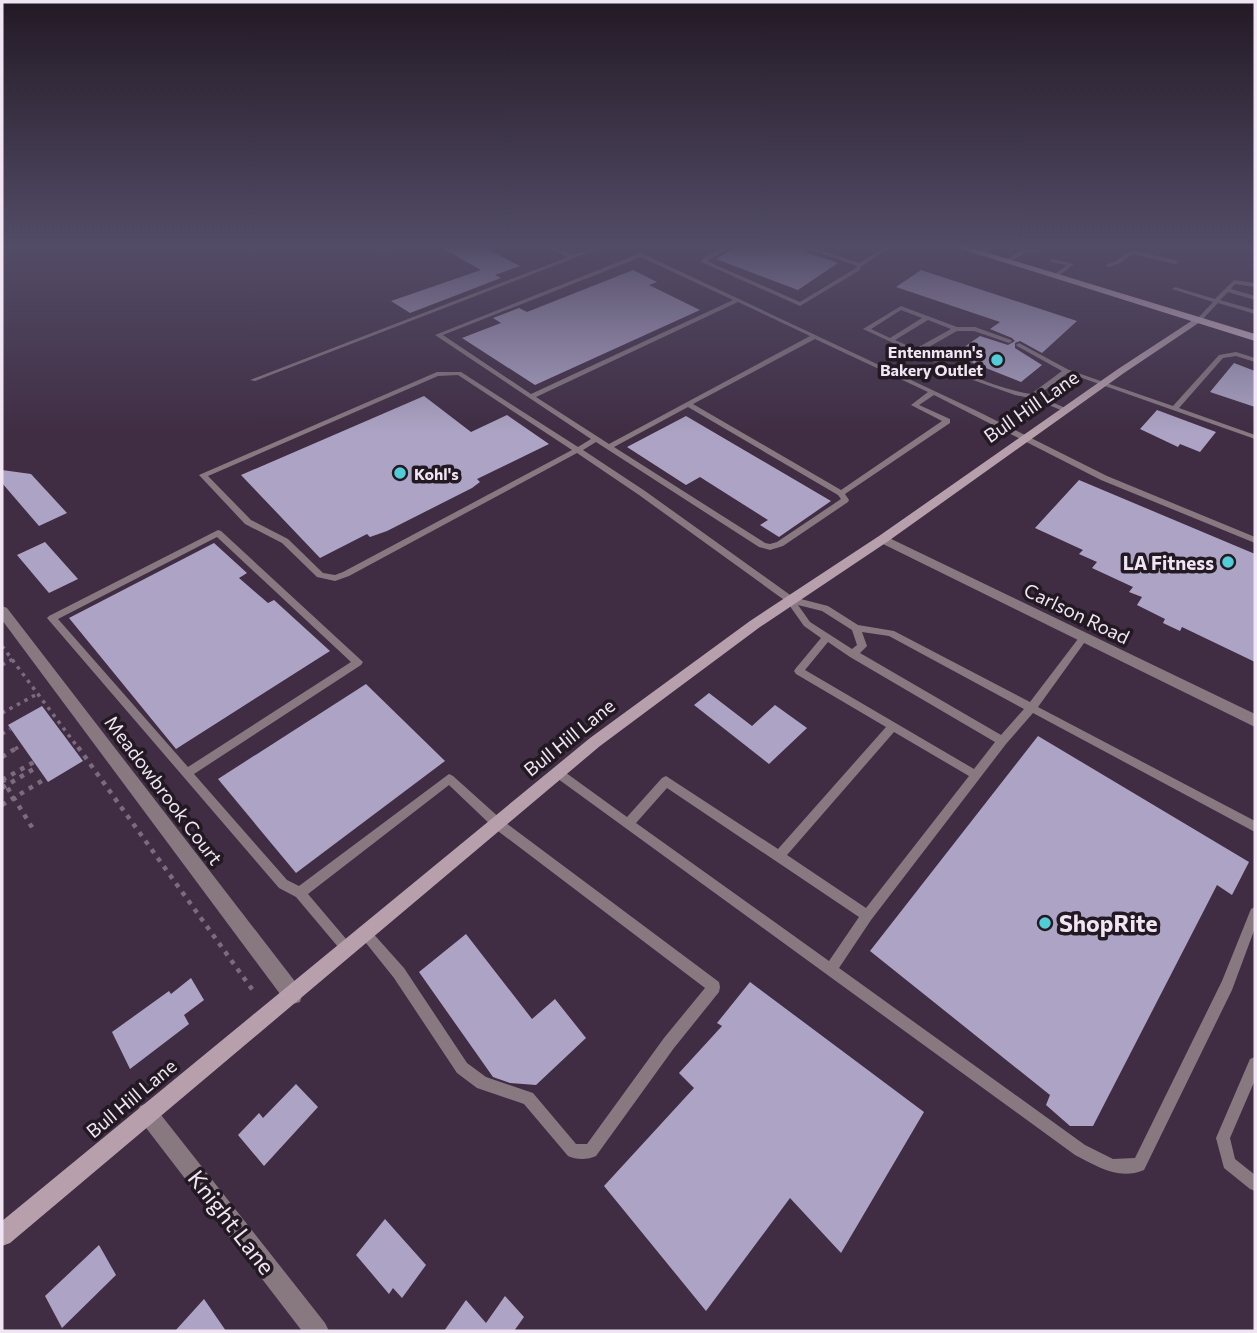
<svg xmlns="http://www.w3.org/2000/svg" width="1257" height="1333" font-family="Commissioner,sans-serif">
	<rect width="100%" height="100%" fill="#402d44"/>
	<!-- building -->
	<g fill="#ada4c5">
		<polygon points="440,247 484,247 520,266 495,275 501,278 410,313 391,301 481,270"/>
		<polygon points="736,247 804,248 808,253 838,263 798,290 716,259"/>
		<polygon points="633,270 657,282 649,285 700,310 535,385 462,338 501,323 493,318 519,308 527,312"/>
		<polygon points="921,270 1077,321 1042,353 1020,341 1015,343 1015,348 1042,365 1021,382 953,355 980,336 1008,345 1015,341 1012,338 990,329 1000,322 896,287"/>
		<polygon points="1234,363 1255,371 1255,407 1210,392"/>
		<polygon points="424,396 471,432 507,415 549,444 477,479 480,482 472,488 387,531 370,537 367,534 320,558 241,475"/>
		<polygon points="1157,410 1216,432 1200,452 1180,444 1178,447 1140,429"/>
		<polygon points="686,416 831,501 779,537 760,525 768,520 700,477 686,485 627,447"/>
		<polygon points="2,470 31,474 67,513 39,526 2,483"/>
		<polygon points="1079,480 1255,554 1255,662 1182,627 1180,631 1163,623 1165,619 1137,605 1142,597 1129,592 1133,587 1092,568 1097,562 1079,554 1083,550 1035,528"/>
		<polygon points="45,542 78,579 49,593 17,555"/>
		<polygon points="214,543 247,573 239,578 268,603 274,600 330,651 176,749 69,618"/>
		<polygon points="366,684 445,761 296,873 218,779"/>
		<polygon points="709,693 752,726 775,705 807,728 769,764 694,705"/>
		<polygon points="42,706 83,761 48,782 8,725"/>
		<polygon points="1038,736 1249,862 1232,895 1217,885 1093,1126 1070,1126 1046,1105 1050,1095 870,951"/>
		<polygon points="466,934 532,1019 555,999 586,1038 536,1085 510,1083 493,1077 419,972"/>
		<polygon points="191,978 204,1000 184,1015 189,1024 130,1069 112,1032 169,991 171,994"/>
		<polygon points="750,982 924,1112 841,1253 790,1198 706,1311 604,1186 694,1088 679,1073 722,1026 717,1023"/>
		<polygon points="296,1084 318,1107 264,1166 238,1135 259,1113 263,1118"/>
		<polygon points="385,1219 426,1265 402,1298 393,1288 389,1294 356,1255"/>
		<polygon points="99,1245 116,1275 62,1328 45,1296"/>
		<polygon points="505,1296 524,1317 514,1331 444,1331 466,1300 486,1323"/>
		<polygon points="204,1299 226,1331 175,1331"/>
	</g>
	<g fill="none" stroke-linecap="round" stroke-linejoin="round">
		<!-- path-far1 -->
		<g stroke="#7c6b7f" stroke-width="3.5" stroke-dasharray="3.5 5" stroke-linecap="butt">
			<polyline points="2,646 79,749"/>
			<polyline points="2,665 13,659"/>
			<polyline points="2,713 39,693"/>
			<polyline points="2,734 10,729"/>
			<polyline points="15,749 22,745"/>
		</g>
		<!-- path -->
		<g stroke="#7c6b7f" stroke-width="4.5" stroke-dasharray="4.5 6" stroke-linecap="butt">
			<polyline points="78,747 254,992"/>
			<polyline points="2,757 18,747"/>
			<polyline points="2,779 35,832"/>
			<polyline points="2,780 34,762"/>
			<polyline points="2,788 37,767"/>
			<polyline points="2,805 45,779"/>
		</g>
		<!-- lane -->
		<g fill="#887981" fill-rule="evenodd">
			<polygon points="388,247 395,247 383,252 380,250"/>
			<polygon points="547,247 553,247 573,255 596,247 603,247 255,381 250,380 568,257"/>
			<polygon points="726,247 732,247 707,261 800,302 856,268 857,266 806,248 806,247 812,247 859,263 885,247 891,247 862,266 860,270 800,306 701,262 702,259"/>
			<polygon points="1014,247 1022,247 1039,251 1036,253 1028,251 1010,262 1006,262 1006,260 1022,250 1014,248"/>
			<polygon points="1167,247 1174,247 1171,249"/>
			<polygon points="1131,250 1175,260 1178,262 1175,264 1132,254 1120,263 1109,267 1106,265 1116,261"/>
			<path d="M641,253l336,158 130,65 148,61v6l-154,-63 -167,-85 -15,10 31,14v4l-105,71 4,6 -1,2 -65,44 -13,4 -11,-3 -163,-105 -13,8 62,41 148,106 35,9 30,19 36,6 136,71 51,-67h6l2,2 -2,2 -49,68 217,114v11l-222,-119 -27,31 -135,176 -32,48 246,177 28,14 22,-1 87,-177 29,-72 4,-2v21l-23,62 -88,180c-26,11 -47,-4 -69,-15l-521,-379 -1,-3 1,-3 4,-2 4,2 65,47 35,-39 4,-2 112,73 108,-122 -90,-53 -2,-3 2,-3 25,-30 -17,-12 -17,-24 -148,-107 -62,-42 -228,123 -14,5 -18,-4 -35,-34 -37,-19 -46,-49 238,-103h24l117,75 13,-8 -156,-104zM641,257l92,43 -202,94 -88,-59zM738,302l72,34 -201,108 -73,-47zM815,339l113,53 -17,13 31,16 -101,69 -148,-86zM458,375l114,75 -229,122 -8,3 -12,-2 -35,-34 -37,-19 -43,-44 230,-100zM688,407l150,88 3,4 -64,43 -7,2 -5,-1 -151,-96zM798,605l24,6 30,19 5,15 -5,4 -42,-27zM862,632l27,4 135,73 -23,26 -141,-82 7,-7zM828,642l22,15 145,85 -21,27 -169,-99zM894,732l75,44 -103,132 -79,-53zM667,788l192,129 -30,44 -193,-138z"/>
			<polygon points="1053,259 1074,264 1056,278 1054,277 1054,275 1067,265 1051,262 1050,261"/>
			<polygon points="1234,280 1255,283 1255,287 1235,284 1231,289 1255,296 1255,300 1228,292 1220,300 1255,310 1255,314 1218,303 1201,321 1197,321 1197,319 1213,302 1172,289 1175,287 1215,299"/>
			<path d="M901,306l56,21h18l36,13 1,1 -3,2 -35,-12h-17l-37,21c35,16 72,36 111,42l31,-23 -45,-25 -1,-1 3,-2 50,27 104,36 46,-51 17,-3 19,6v4l-19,-6 -13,2 -44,50 76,27v4l-187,-66 -31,23 31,13 1,1 -3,2 -35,-14 -16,-3 -42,-15 -110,-51zM901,310l21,8 -32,20 -19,-9zM928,320l23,9 -36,20 -20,-9z"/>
			<path d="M218,530l3,1 142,131 -2,3 -167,109 93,106 12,6 150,-112 4,2 49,44 217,162 1,5 -1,5 -45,56 -78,108c-8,4 -20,4 -28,0l-44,-52 -47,-16 -20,-15 -63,-95 -32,-40 -2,-4 2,-4 4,-2 4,2 34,38 63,95 19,14 47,16 43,51h11l77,-106 41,-50 -211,-160 -45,-43 -141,109 44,52 2,4 -2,4 -4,2 -4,-2 -48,-57 -17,-9 -232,-270 2,-2zM217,537l134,125 -163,105 -130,-148z"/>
			<polygon points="1255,1057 1255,1080 1230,1138 1235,1159 1255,1175 1255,1191 1250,1189 1224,1168 1216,1138 1250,1059"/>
		</g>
		<!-- street -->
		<g fill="#887981" fill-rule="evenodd">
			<polygon points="984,247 992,247 983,255 977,255 977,251"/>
			<polygon points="883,535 1255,714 1255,727 879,542 877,539"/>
			<polygon points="2,606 7,608 300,988 302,995 300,1002 293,1004 286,1002 2,620"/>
			<polygon points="147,1103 154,1106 325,1323 329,1331 302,1331 140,1120 137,1113 140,1106"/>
		</g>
		<!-- secondary -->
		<polygon fill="#b7a0ac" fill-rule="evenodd" points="1196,318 1203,320 1124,373 887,542 760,627 600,746 10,1243 2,1246 2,1221 590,738 750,621 879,536 1118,369"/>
		<!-- primary -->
		<polygon fill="#dbbdcd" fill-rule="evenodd" points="955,247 969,247 1255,334 1255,341"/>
	</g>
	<!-- sky -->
	<linearGradient id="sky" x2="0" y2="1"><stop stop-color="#231925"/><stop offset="0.57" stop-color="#534c67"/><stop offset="1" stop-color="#534c67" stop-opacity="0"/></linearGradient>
	<rect width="1257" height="433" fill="url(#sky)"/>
	<!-- markers -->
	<g fill="#52ccd6" stroke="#221923" stroke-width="2.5">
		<circle cx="997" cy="360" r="7"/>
		<circle cx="400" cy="473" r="7"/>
		<circle cx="1228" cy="562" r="7"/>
		<circle cx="1045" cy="923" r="7"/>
	</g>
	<g text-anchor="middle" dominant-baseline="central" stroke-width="7" stroke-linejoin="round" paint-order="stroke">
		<!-- far-poi labels -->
		<g font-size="16" font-weight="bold" fill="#f1e5f3" stroke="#221923" text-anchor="end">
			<text x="983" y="351">Entenmann's<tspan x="983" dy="18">Bakery Outlet</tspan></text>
			<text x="414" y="473" text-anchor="start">Kohl's</text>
		</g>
		<!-- street labels -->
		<g font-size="19" fill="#f1e5f3" stroke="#221923">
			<text transform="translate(1031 406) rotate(-35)">Bull Hill Lane</text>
			<text transform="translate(1077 613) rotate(26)">Carlson Road</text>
			<text transform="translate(569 737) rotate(-39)">Bull Hill Lane</text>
			<text transform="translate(164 790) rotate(53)">Meadowbrook Court</text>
			<text transform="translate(131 1098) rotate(-40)">Bull Hill Lane</text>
		</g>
		<!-- poi labels -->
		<g font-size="19" font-weight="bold" fill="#f1e5f3" stroke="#221923" text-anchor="end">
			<text x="1214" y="562">LA Fitness</text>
		</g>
		<!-- near-poi labels -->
		<g font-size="23" font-weight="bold" fill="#f1e5f3" stroke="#221923" text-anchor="start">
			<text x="1059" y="923">ShopRite</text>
		</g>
		<!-- near-street labels -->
		<g font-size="23" fill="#f1e5f3" stroke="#221923">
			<text transform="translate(232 1222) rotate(52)">Knight Lane</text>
		</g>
	</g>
	<!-- border -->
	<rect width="1257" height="1333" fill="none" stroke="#f1e5f3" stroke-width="7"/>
</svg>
